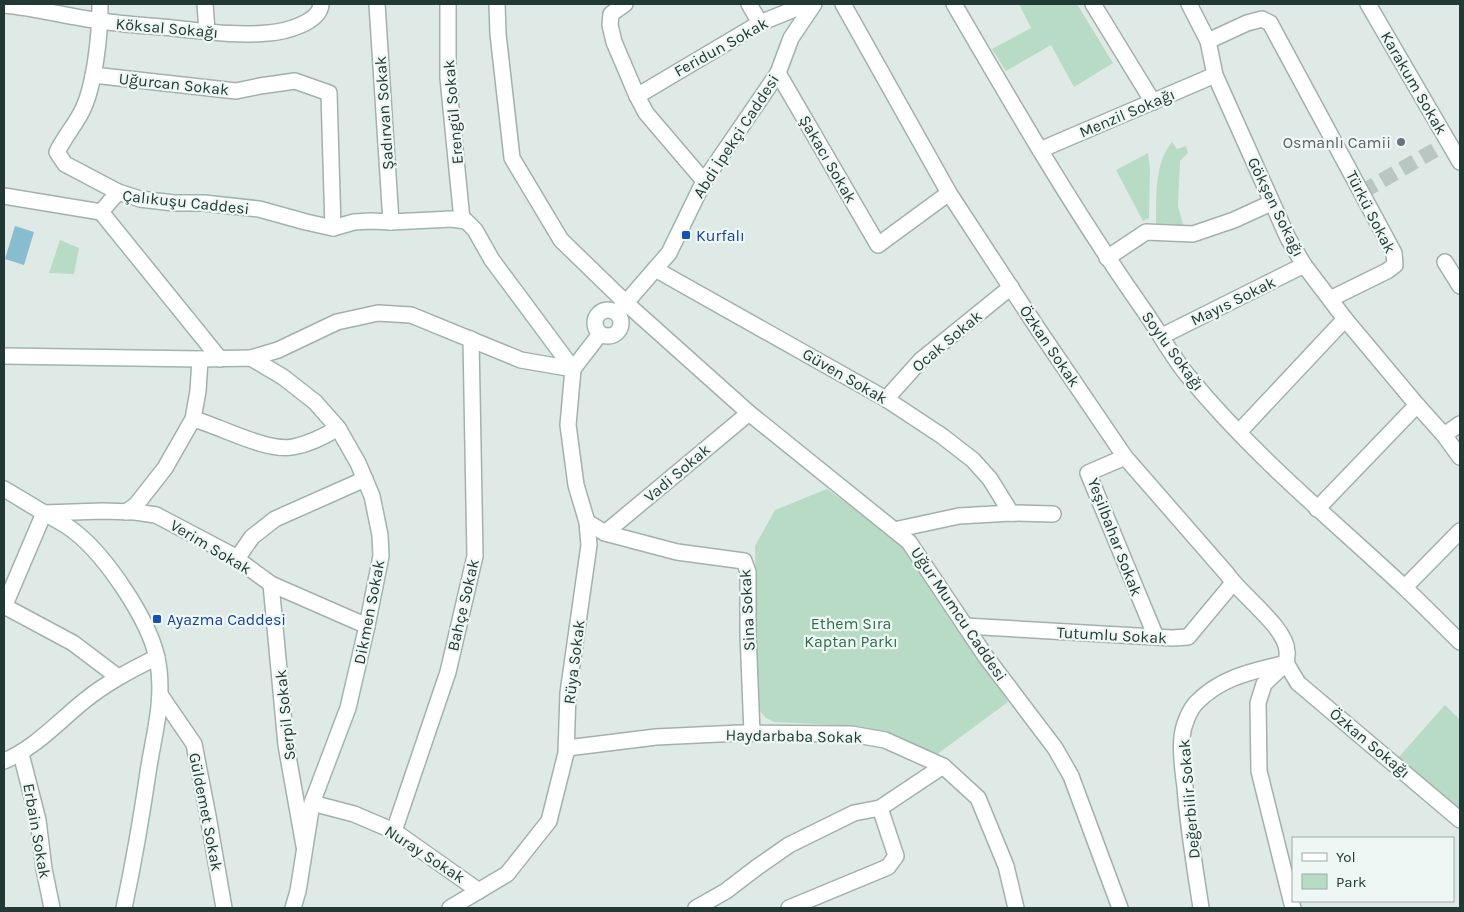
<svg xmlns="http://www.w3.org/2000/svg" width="1464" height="912" font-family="Karla,sans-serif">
	<rect width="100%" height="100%" fill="#dfeae6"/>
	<!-- green -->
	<g fill="#b8dbc5">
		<polygon points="1019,4 1077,4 1113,63 1074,87 1051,45 1006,71 992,49 1031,28"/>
		<path d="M1172,142l5,7 9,-3 2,7 -8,8 -2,45 6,22 -28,1c1,-29 -3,-64 16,-87z"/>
		<polygon points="1148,153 1150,169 1149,218 1143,221 1116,170"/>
		<polygon points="60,240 79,248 74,274 49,273"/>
		<polygon points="827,489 908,547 1008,702 936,755 887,734 859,726 774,722 766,718 758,709 755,546 775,510"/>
		<polygon points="1445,705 1460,720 1460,812 1397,759"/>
	</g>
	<!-- water -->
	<polygon fill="#87bdce" points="15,226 34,232 24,265 5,259"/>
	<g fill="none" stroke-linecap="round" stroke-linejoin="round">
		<!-- street-tunnel -->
		<polyline stroke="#b9c7c3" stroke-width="15" stroke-dasharray="15 8" stroke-linecap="butt" points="1362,192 1449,142"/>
		<!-- street casing -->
		<g stroke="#a2b1ad" stroke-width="18">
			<g id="street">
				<path d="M100,4c0,30 -5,83 -19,109 -7,13 -17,25 -24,39l8,12 53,28"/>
				<polyline points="205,4 207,31"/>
				<polyline points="377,4 391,222"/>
				<polyline points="448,4 448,78 462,220"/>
				<polyline points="497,4 498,34 512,158 561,240 626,303 749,413 909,542 986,657 1055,748 1071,776 1120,908"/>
				<polyline points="625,4 611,14 610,25 614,42 637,96 646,113 704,181"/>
				<polyline points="749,4 760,23"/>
				<path d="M843,4l106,189 89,136 87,128 102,117c14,21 59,53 60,77 1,3 -1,8 -1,12"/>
				<path d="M954,4c60,103 120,207 189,305 15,21 29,48 46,68 64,78 142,142 215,210 19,18 38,37 56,55"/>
				<polyline points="1093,4 1153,102"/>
				<polyline points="1189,4 1208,41 1215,75 1288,238 1304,265 1345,319 1417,405 1444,435 1460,457"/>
				<polyline points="1368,4 1460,162"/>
				<path d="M4,5c33,3 64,12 97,16 27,4 53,5 80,8 29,3 58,7 87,4 16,-1 52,-10 53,-29"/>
				<polyline points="1208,41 1247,23 1262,19 1270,23 1394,253 1395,265 1387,271 1330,299"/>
				<polyline points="778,73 878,245 949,193"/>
				<polyline points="93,75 236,91 260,86 295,81 329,93 333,228"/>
				<polyline points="637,96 760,23 807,4"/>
				<polyline points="1040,150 1215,75"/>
				<polyline points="4,196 101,212"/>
				<polyline points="1107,258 1146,232 1193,234 1234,220 1271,203"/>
				<polyline points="1445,262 1460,286"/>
				<polyline points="655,269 886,399 942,436 973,460 990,479 1011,513"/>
				<polyline points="1162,336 1304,265"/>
				<polyline points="251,358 278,350 337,322 378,313 411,315 521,360 573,369 568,425 576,485 587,522 589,545 568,693 566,753 549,821 507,874 450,908"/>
				<polyline points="886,399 921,360 1011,287"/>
				<path d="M193,419c27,7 73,33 100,28 16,-3 32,-11 45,-19"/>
				<polyline points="1239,432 1345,319"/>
				<polyline points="1444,435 1460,424"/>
				<polyline points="1125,457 1088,473 1156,637"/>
				<polyline points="1317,509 1417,405"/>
				<polyline points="126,512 136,505 165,468 193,419 198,391 200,359"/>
				<polyline points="587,522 605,533 677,552 744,561 748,572 748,634 752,733"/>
				<polyline points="894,530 959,516 1011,513 1053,514"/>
				<polyline points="605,533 749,413"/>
				<polyline points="236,560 252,537 275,519 365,479"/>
				<polyline points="271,584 286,745 304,846"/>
				<polyline points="1405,587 1460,531"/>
				<polyline points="4,606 73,643 118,677"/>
				<polyline points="4,607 44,513 102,511 135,512 156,515 230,554 271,584 367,626"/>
				<polyline points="965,626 1172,638 1188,637 1233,583"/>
				<polyline points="1286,663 1298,683 1460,820"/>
				<polyline points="1285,664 1264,684 1258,703 1259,771 1293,908"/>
				<polyline points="161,696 194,744 208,816 224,908"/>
				<polyline points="567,748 656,737 740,733 851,734 885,740 943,766 978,798 1006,866 1016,908"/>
				<polyline points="21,754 38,820 44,869 52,908"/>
				<path d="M4,761c31,-13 54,-39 80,-60 22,-18 47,-31 73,-44"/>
				<polyline points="312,803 354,814 394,831 479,891"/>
				<polyline points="394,831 448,672 475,556 471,339"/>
				<polyline points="696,908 726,891 756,868 789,845 854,813 880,808 943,766"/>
				<polyline points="789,908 888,867 896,856 880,808"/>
				<path d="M1201,908c-6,-40 -13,-80 -16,-121 -2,-16 -5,-34 -3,-50 1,-11 7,-27 15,-35 26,-26 55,-30 89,-39"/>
			</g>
		</g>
		<!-- secondary casing -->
		<g stroke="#9eb5af" stroke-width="18">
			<g id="secondary">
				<circle cx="608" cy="323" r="13"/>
				<polyline points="617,313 669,253 704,181 778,73 791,38 814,4"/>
				<polyline points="4,356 200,359 251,358 283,377 315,402 338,428 358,463 372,496 380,535 381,556 367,626 348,708 312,803 298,891 293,908"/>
				<polyline points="220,359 101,212 118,192 140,199 174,203 204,203 259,209 306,222 333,228 354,222 371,221 391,222 452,219 466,221 475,230 492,260 573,369 600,334"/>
				<path d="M4,489c14,8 28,17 42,25 10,6 21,11 29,18 31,24 74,88 82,126 8,37 -2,72 -8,108 -7,48 -15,95 -25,142"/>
			</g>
		</g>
		<!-- street -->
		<use href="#street" stroke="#fff" stroke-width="15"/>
		<!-- secondary -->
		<use href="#secondary" stroke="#fff" stroke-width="15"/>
	</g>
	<!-- markers -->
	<circle fill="#6b7280" stroke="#eff7f4" stroke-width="2" cx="1401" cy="142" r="5"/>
	<g fill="#1a4fb4" stroke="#eff7f4" stroke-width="2">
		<rect x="681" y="230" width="10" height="10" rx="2.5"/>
		<rect x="152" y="614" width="10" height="10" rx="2.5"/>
	</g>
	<g text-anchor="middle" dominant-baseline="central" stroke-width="4.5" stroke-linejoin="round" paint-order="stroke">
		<!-- street labels -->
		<g font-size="16" fill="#203935" stroke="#eff7f4">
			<text transform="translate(167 28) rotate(5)">Köksal Sokağı</text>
			<text transform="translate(721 47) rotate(-29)">Feridun Sokak</text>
			<text transform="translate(1414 83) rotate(60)">Karakum Sokak</text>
			<text transform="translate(174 84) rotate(6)">Uğurcan Sokak</text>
			<text transform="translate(453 112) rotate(-95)">Erengül Sokak</text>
			<text transform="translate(384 113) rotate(-94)">Şadırvan Sokak</text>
			<text transform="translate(1127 113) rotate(-23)">Menzil Sokağı</text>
			<text transform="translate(736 136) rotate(-57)">Abdi İpekçi Caddesi</text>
			<text transform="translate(828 159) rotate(60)">Şakacı Sokak</text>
			<text transform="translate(186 202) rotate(6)">Çalıkuşu Caddesi</text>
			<text transform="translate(1276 207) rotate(64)">Gökşen Sokağı</text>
			<text transform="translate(1371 212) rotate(63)">Türkü Sokak</text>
			<text transform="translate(1233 301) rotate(-26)">Mayıs Sokak</text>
			<text transform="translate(947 341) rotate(-40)">Ocak Sokak</text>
			<text transform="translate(1050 346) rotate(56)">Özkan Sokak</text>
			<text transform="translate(1173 351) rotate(54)">Soylu Sokağı</text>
			<text transform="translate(845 376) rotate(30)">Güven Sokak</text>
			<text transform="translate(677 473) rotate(-40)">Vadi Sokak</text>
			<text transform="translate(1115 537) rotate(69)">Yeşilbahar Sokak</text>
			<text transform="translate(211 547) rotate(31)">Verim Sokak</text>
			<text transform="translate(463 605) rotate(-77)">Bahçe Sokak</text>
			<text transform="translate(747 610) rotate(-93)">Sina Sokak</text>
			<text transform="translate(369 612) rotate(-79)">Dikmen Sokak</text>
			<text transform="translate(959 614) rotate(56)">Uğur Mumcu Caddesi</text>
			<text transform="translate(1112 635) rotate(3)">Tutumlu Sokak</text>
			<text transform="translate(574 662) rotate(-83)">Rüya Sokak</text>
			<text transform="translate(285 715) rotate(-96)">Serpil Sokak</text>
			<text transform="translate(794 736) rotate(1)">Haydarbaba Sokak</text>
			<text transform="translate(1370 743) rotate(40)">Özkan Sokağı</text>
			<text transform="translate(1189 799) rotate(-95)">Değerbilir Sokak</text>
			<text transform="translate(206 812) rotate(79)">Güldemet Sokak</text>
			<text transform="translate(37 831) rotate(80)">Erbain Sokak</text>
			<text transform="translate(425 854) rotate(33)">Nuray Sokak</text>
		</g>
		<!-- worship labels -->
		<g font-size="16" fill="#5b616d" stroke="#eff7f4" text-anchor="end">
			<text x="1391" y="142">Osmanlı Camii</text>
		</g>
		<!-- transit labels -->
		<g font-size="16" fill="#164399" stroke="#eff7f4" text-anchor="start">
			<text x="696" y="235">Kurfalı</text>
			<text x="167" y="619">Ayazma Caddesi</text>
		</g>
		<!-- park labels -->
		<g font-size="16" fill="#2c6f4c" stroke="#eff7f4">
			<text x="851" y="623">Ethem Sıra<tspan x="851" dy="18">Kaptan Parkı</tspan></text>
		</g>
	</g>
	<!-- border -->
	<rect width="1464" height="912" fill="none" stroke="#203935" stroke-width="10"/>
	<!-- legend -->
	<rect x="1292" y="837" width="162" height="65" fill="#eff7f4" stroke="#9caba8"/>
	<rect x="1302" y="853" width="25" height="8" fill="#ffffff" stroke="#9caba8"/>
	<text x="1336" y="862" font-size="15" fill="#203935">Yol</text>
	<rect x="1302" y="874" width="25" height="15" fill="#b8dbc5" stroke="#9caba8"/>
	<text x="1336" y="887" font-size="15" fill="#203935">Park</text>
</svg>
